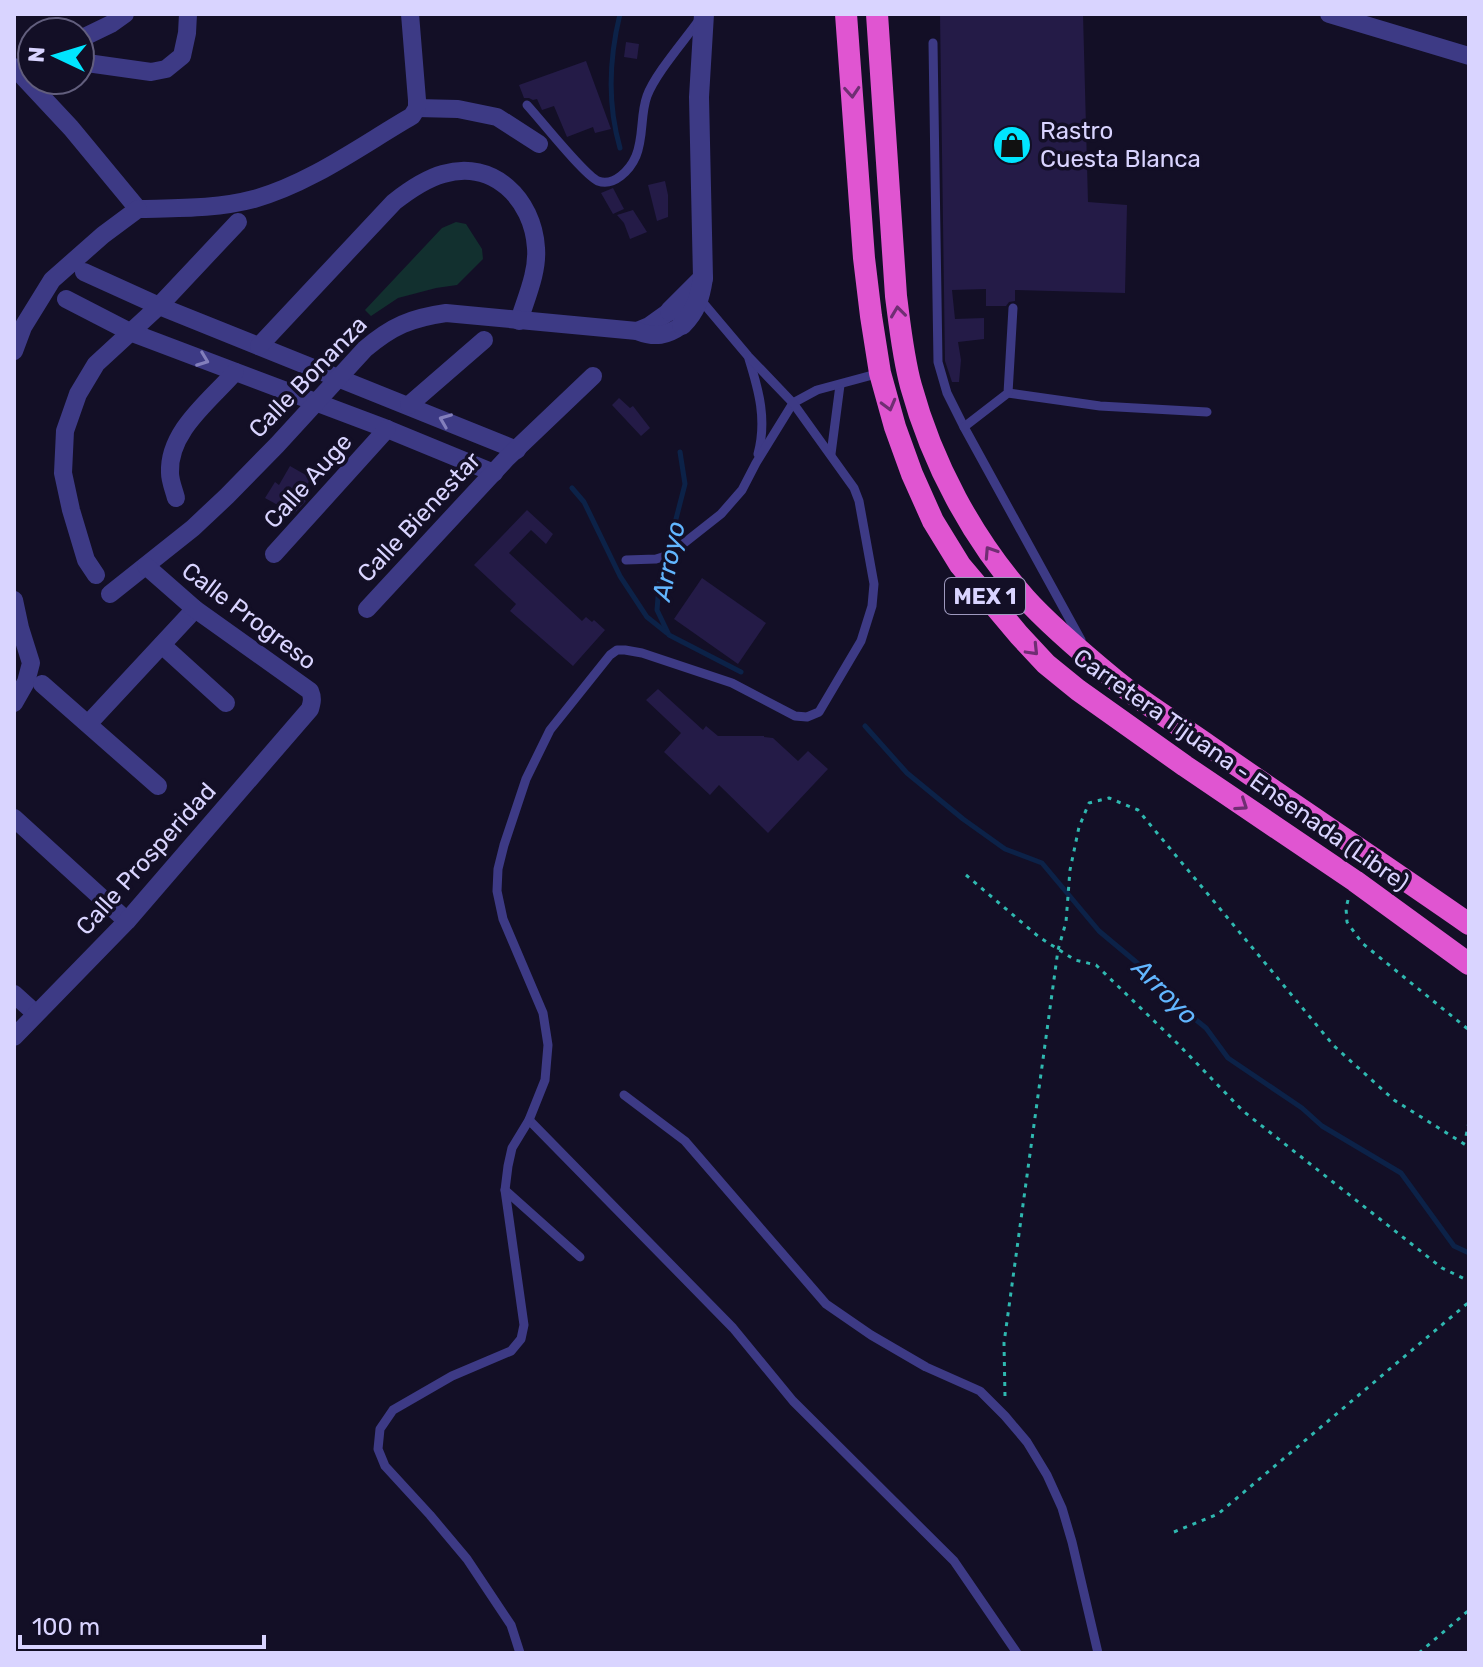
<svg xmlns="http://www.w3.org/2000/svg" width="1483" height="1667" font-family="Rubik,sans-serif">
	<rect width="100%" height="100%" fill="#130f26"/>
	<!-- green -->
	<polygon fill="#12302f" points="456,222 466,224 482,249 483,259 457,285 436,288 398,298 371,316 365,310 442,228"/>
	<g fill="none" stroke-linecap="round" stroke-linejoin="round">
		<!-- stream -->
		<g stroke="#0c2248" stroke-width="5">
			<path d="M620,148c-13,-45 -11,-89 0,-134"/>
			<polyline points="680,452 685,484 659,585 657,610 669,635 741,672"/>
			<polyline points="572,488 584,502 620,576 647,617 667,633"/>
			<polyline points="865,726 907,773 963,819 1005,849 1042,863 1099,931 1160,982 1179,1006 1206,1028 1228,1058 1302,1108 1322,1126 1401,1173 1454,1246 1469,1253"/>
		</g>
	</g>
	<!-- building -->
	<g fill="#241b47">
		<polygon points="940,14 1083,14 1088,202 1127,205 1125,293 1015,290 1015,301 1009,302 1006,306 986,306 986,289 952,290 955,319 984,318 984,339 958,342 961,360 959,382 952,382 945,361"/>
		<polygon points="626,42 639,44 637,59 624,57"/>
		<polygon points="586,61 611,129 595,133 593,127 567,137 554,106 542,110 537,99 533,100 529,98 524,98 519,85"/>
		<polygon points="665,181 668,195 668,217 657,221 648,185"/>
		<polygon points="613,188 624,209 613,214 601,193"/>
		<polygon points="633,210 647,232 630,239 624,223 617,215"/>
		<polygon points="619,398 630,408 633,406 650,428 641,436 612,405"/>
		<polygon points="290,466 311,478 300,497 306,501 294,514 265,498 275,482 279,485"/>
		<polygon points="527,510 553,534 546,544 531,530 509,553 582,621 586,617 592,622 594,620 605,630 573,666 510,611 516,604 474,565"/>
		<polygon points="702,578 766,623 738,664 674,619"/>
		<polygon points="658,689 703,730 706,726 718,736 764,736 764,737 773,738 798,761 808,751 828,769 768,833 719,785 710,795 664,752 681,733 646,700"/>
	</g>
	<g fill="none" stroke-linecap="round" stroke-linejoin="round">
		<!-- path -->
		<g stroke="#2fb8b0" stroke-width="3" stroke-dasharray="4 6" stroke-linecap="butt">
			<polyline points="966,875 1039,937 1075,960 1096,965 1177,1043 1243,1111 1442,1268 1469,1281"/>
			<polyline points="1348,900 1346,908 1347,922 1362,943 1469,1030"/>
			<polyline points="1469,1122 1466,1136 1469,1142"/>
			<polyline points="1005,1396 1004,1343 1058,950 1066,922 1070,870 1079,827 1089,803 1109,798 1138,810 1334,1046 1394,1100 1469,1147"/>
			<polyline points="1174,1532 1218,1514 1469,1302"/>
			<polyline points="1419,1653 1469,1610"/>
		</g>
		<!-- service -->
		<g stroke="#3d3a85" stroke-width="9">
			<polyline points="933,43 938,362 947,393 964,427 1081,640"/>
			<path d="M527,105c13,14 57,70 71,76 16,6 32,-11 38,-25 8,-19 4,-41 11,-60 8,-22 38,-56 52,-76"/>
			<path d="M749,359c10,32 18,61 9,95"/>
			<polyline points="1008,393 1100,406 1207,412"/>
			<polyline points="964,427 1008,393 1013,308"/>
			<polyline points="831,454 840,385"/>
			<polyline points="626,560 656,559 669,555 721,514 742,490 756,463 793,403 817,390 880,373"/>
			<polyline points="624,1095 685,1141 826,1304 871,1335 926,1367 980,1391 1005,1416 1027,1442 1047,1475 1062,1508 1072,1542 1098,1653"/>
			<polyline points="529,1120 733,1328 793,1401 954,1561 1017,1653"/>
			<polyline points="505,1190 580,1257"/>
			<polyline points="520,1653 511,1625 467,1559 430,1515 385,1466 378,1449 380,1429 393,1410 452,1376 511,1351 521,1339 524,1325 505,1190 508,1166 512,1148 529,1120 545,1080 548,1045 543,1013 503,919 497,891 498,869 504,845 526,779 550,730 610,655 617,650 625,650 642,653 732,683 795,716 807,717 819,712 861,641 872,606 874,584 859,501 854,488 793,403 748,356 699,298"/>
		</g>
		<!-- minor -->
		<g stroke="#3d3a85" stroke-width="18">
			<polyline points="1329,14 1469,56"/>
			<polyline points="80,39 111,24 125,14"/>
			<polyline points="80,62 151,72 166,69 182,56 187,33 188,14"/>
			<polyline points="14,67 71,128 138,209"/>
			<polyline points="417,108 458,109 497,117 539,144"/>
			<path d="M138,209c39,-1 79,0 116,-10 57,-16 108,-54 158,-83l5,-8v-8l-7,-86"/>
			<polyline points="84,272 159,306 517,450"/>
			<polyline points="66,299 130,332 387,429 494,473"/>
			<polyline points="637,331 649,326 670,311"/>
			<path d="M259,346l135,-144c14,-11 31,-23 49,-28 50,-15 90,25 93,74 2,24 -10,50 -17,73"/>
			<polyline points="14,351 23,327 52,280 103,235 138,209"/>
			<polyline points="409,405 484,340"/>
			<path d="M176,498c-2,-8 -6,-17 -6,-25 -2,-42 41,-73 65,-101"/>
			<polyline points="274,554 387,429"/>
			<polyline points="96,575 86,560 71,510 63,473 65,431 78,394 96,364 159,306 238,222"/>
			<path d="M110,594l83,-66 34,-32 50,-51 88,-96c27,-23 46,-31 81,-36l191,18c18,7 30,5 45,-6"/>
			<polyline points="14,600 20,628 31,663 26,682 14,703"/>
			<polyline points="367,609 507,458 593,376"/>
			<polyline points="162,645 226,703"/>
			<polyline points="42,684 158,786"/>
			<polyline points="88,724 195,609"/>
			<polyline points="14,818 127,921"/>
			<polyline points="14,994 35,1013"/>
			<path d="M14,1037l113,-116 183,-212c2,-7 3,-11 0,-18l-115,-82 -49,-43"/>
		</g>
		<!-- tertiary -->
		<g stroke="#3d3a85" stroke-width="20">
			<polyline points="670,311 703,278"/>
			<path d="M682,325c14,-14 18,-27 21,-47l-4,-181 5,-83"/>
		</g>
		<!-- trunk -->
		<g stroke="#e055d1" stroke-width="22">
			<polyline points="846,14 864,258 871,316 880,373 895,427 912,474 933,521 960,565 1019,635 1046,664 1078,690 1185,766 1355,881 1469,964"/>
			<path d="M877,14l19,282c4,31 7,61 15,90 21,77 61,152 114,212 24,27 61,58 90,82 29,24 63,44 94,66 86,60 174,118 260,178"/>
		</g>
	</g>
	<!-- one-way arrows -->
	<defs><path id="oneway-chevron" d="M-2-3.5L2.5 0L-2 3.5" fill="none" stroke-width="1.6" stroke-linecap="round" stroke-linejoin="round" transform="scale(2)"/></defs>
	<g stroke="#6f2e73">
		<use href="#oneway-chevron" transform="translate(852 92) rotate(86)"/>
		<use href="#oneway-chevron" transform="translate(898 312) rotate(-97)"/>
		<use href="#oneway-chevron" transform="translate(889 405) rotate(75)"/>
		<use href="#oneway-chevron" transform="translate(990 552) rotate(-123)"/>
		<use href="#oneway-chevron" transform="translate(1033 650) rotate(46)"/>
		<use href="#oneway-chevron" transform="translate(1242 805) rotate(34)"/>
	</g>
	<g stroke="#837fbc">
		<use href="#oneway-chevron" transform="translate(203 360) rotate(21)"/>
		<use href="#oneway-chevron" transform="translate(445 420) rotate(-158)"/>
	</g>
	<!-- icons -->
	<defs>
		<g id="shop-disc" transform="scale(2)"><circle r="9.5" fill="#00e5ff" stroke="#130f26"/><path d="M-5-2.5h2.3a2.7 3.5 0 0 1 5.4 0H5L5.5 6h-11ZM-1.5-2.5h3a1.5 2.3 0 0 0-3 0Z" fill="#111"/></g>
	</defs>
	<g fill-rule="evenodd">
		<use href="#shop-disc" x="1012" y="145"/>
	</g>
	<g text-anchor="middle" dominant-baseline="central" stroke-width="7" stroke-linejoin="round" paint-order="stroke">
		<!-- shield labels -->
		<rect fill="#130f26" stroke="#9e99be" stroke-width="2" x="945" y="578" width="80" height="36" rx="6"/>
		<g font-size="22" font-weight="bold" fill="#d9d4ff">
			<text x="985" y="596">MEX 1</text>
		</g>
		<!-- poi labels -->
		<g font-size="24" fill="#d9d4ff" stroke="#130f26" text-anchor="start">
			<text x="1040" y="131">Rastro<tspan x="1040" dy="28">Cuesta Blanca</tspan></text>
		</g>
		<!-- street labels -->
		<g font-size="24" fill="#d9d4ff" stroke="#130f26">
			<text transform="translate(308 377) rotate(-46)">Calle Bonanza</text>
			<text transform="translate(308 481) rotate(-48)">Calle Auge</text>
			<text transform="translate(419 517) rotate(-47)">Calle Bienestar</text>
			<text transform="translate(249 616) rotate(37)">Calle Progreso</text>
			<text transform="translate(1241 770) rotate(35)">Carretera Tijuana - Ensenada (Libre)</text>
			<text transform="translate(146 859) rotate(-48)">Calle Prosperidad</text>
		</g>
		<!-- water labels -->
		<g font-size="26" font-style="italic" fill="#62b6ff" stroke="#130f26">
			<text transform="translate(669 561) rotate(-79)">Arroyo</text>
			<text transform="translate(1165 992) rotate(45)">Arroyo</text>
		</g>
	</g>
	<!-- border -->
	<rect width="1483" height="1667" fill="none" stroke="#d9d4ff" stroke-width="32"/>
	<!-- north arrow -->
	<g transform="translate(56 56) rotate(274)"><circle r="38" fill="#130f26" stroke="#625e7d" stroke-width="2"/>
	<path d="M0-6L14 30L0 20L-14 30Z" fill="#00e5ff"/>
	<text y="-12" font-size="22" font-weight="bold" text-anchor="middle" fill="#d9d4ff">N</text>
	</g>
	<!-- scale -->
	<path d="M20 1635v12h244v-12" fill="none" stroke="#d9d4ff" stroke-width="4"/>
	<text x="32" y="1635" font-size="24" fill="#d9d4ff" stroke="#130f26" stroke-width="6" paint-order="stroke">100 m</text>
</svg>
